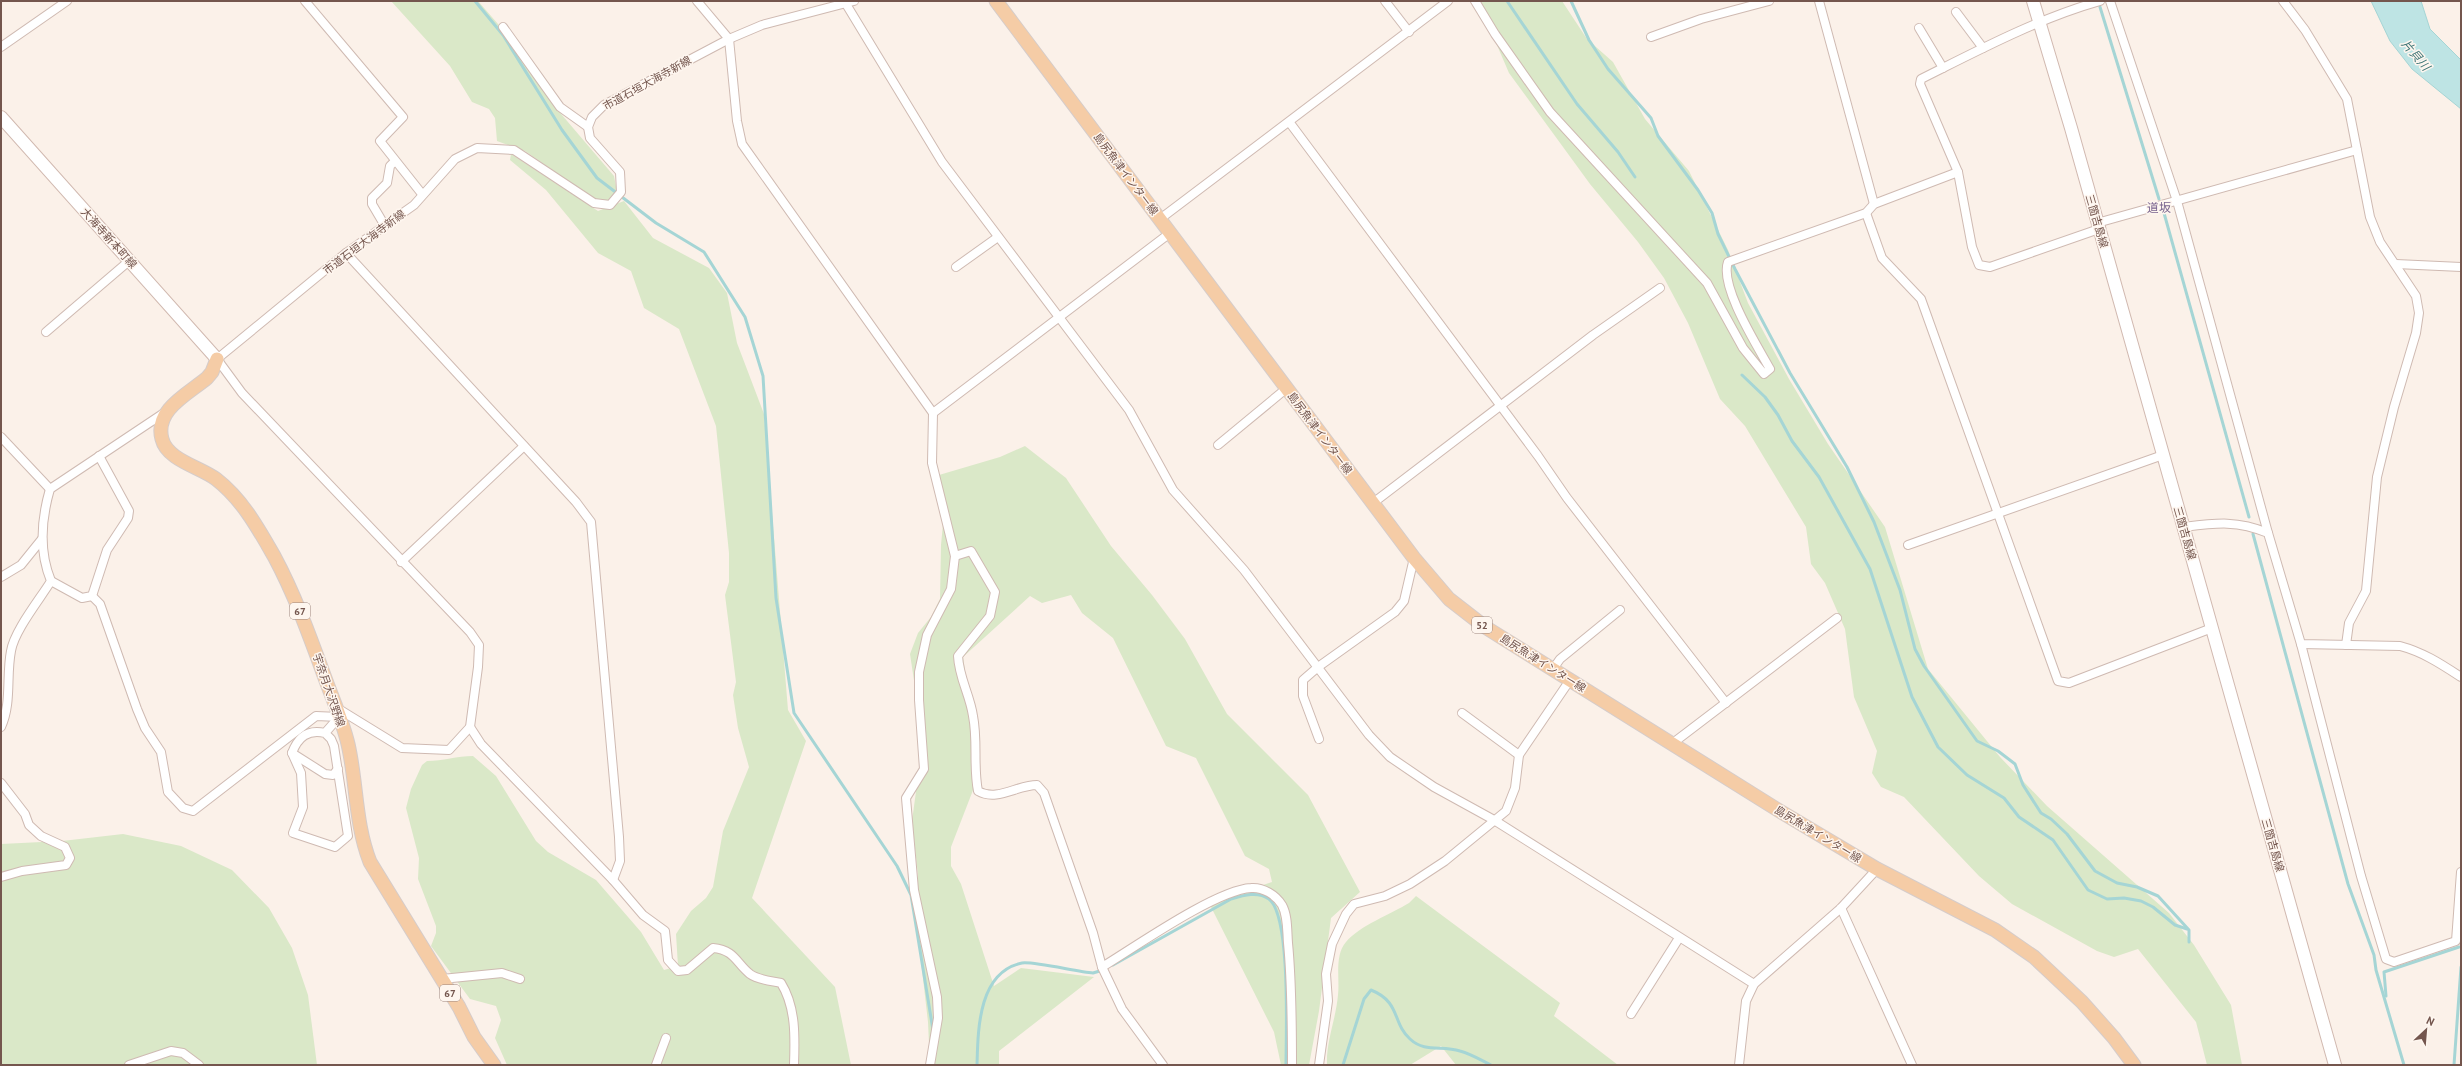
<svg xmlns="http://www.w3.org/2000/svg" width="2462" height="1066" font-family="'PT Sans','Noto Sans JP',sans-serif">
	<rect width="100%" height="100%" fill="#fbf1e9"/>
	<!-- green -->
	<g fill="#dae8c8">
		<polygon points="391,1 478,1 498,24 556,108 614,176 617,192 609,202 595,200 525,151 497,141 495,118 489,109 472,102 450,66"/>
		<polygon points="1478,1 1562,1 1587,39 1613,62 1645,119 1689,171 1728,250 1748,303 1789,379 1828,444 1885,527 1928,669 2000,757 2047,806 2169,913 2194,945 2231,1005 2242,1065 2207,1065 2196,1022 2138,949 2114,957 2097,951 2012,904 1979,876 1904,797 1881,787 1872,773 1877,751 1854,697 1845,629 1825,583 1811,564 1806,527 1745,426 1720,399 1688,323 1664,278 1638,242 1590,184 1509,73"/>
		<path d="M511,154l87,57 26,-10 29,37 56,30 18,25 10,50 27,71 24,296 18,31 -54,157 83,89 16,78h-344l-12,-27 6,-18 -5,-14 -26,-7 -39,-53 5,-13v-7l-18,-47 1,-21 -13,-50 5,-19 11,-24 5,-4c16,0 30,-5 46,-5l23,20 40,65 12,11 48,28 45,52 23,38 14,-4 -2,-32 15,-23 15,-13 7,-11 10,-56 26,-64 -11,-39 -5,-33 3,-13 -11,-87 4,-13v-29l-13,-127 -37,-97 -35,-21 -13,-37 -33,-18 -52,-63 -36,-30z"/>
		<polygon points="1025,446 1066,478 1111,546 1152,595 1185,639 1227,714 1308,795 1360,892 1331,918 1319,1011 1309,1065 1281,1065 1274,1032 1209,903 1272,882 1269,869 1245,856 1196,758 1166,746 1113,638 1082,613 1071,595 1042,603 1030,596 963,657 972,719 975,785 951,847 951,866 961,884 994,986 1021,968 1094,977 999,1051 999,1065 930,1065 928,1022 914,900 918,875 912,821 923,740 910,654 918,633 931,617 940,599 941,545 945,503 939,475 1000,457"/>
		<polygon points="123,834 181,846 232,870 269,908 292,948 308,995 317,1065 1,1065 1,844 62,841"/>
		<path d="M1416,896l144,107 -6,13 64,49h-162l-15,-19 -31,19h-83c-1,-24 9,-46 11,-70 2,-16 -4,-39 8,-53 13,-16 45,-28 63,-39z"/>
	</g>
	<!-- water -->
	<polygon fill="#bee4e4" stroke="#a5d5d5" points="2371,1 2421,1 2430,29 2461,60 2461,109 2412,69 2390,41"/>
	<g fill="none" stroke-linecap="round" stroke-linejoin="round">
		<!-- stream -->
		<g stroke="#a5d5d5" stroke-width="3">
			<polyline points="475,1 503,35 562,130 597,178 656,223 704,252 745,317 763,376 776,598 794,713 897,866 911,895 933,1030"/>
			<polyline points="1507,1 1577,104 1618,152 1635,177"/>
			<polyline points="1571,1 1589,40 1608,69 1651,118 1658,136 1698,190 1712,213 1718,234 1735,269 1790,373 1847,467 1874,522 1900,590 1915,649 1924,666 1977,741 1998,751 2015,764 2023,785 2041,813 2051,819 2067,834 2095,871 2117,883 2137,887 2158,896 2189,930 2189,942"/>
			<polyline points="2100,7 2159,199"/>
			<polyline points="2164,213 2249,517"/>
			<polyline points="1742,375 1765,397 1778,415 1792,441 1819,477 1870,569 1912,697 1938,747 1967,775 2004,798 2019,817 2053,840 2088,890 2107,899 2124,898 2141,901 2153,907 2175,925 2187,929"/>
			<polyline points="2253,534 2348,884 2374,955 2376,970 2404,1065"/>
			<path d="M1113,965l118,-66c13,-4 27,-8 38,0 22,17 17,136 17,166"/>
			<polyline points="2386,996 2384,972 2459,947"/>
			<path d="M977,1065c1,-35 1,-93 45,-102 11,-2 56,9 71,10l10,-3"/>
			<path d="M1343,1065l21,-66 7,-9c30,12 21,33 39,49 15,14 32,6 50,12 11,3 21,9 31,14"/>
			<polyline points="2454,1065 2461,967"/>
		</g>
		<!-- street casing -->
		<g stroke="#cfbab2" stroke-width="10">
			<g id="street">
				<polyline points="305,1 403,117 380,141 422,194"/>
				<polyline points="697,1 729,39 737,121 742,144 933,413 932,463 955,556 951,589 927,635 919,672 919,700 924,769 906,798 914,890 937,997 938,1018 930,1065"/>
				<polyline points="1385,1 1409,32"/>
				<path d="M1475,1l20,33 55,78 157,171 36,65 21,26 6,-5c-12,-22 -51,-83 -42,-107l138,-49 8,-9 84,-32"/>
				<polyline points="1819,1 1874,204"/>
				<polyline points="2110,1 2177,201 2268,533"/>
				<polyline points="2283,1 2305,30 2347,99 2370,217 2380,242 2416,296 2419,313 2416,333 2394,407 2377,477 2366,591 2349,623 2346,645"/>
				<polyline points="846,4 942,162 1129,410 1173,490 1244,570 1369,735 1390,757 1434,787 1494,820 1754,984"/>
				<polyline points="1956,12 1983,48"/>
				<polyline points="503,27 560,107 588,127"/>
				<polyline points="1919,28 1943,68"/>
				<polyline points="1651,37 1701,19 1769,1"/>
				<polyline points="1,47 67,1"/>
				<polyline points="1290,123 1538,456 1567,498 1726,703"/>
				<polyline points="1866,213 1882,258 1921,299 2058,681 2069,683 2212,628"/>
				<polyline points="1160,219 1448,1"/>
				<polyline points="2097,223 2357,150"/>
				<polyline points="385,226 372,204 372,198 387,183 390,166 395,161"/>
				<path d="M2099,229l-109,38 -11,-2 -7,-18 -14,-75 -38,-88 1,-5c58,-29 116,-60 179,-78"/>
				<polyline points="346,253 576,502 591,522 619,837 620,861 613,880 481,744 470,727"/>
				<polyline points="2396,264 2461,267"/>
				<polyline points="956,267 998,237"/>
				<polyline points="46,332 129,261"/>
				<polyline points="933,413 1170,233"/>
				<polyline points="1,437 50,489"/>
				<polyline points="1218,445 1287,388"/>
				<polyline points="1373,503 1593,335 1660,288"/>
				<path d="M2183,527c33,-4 54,-7 85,6l33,111 99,2c23,6 41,18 61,31"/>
				<polyline points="1908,545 2163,455"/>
				<path d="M955,556l16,-5 24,41 -5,24 -32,40c1,22 12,39 15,60 5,25 0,50 5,75 19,11 39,-6 59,-6l7,8 49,140 9,34 20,42 41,56"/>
				<polyline points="401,562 524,446"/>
				<polyline points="1,577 21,565 42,539"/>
				<polyline points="51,581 82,598 92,596 107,550 128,518 129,511 99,456"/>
				<polyline points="92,596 100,604 137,709 145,728 161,752 168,792 183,808 193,811 316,716 339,717"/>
				<polyline points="2301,644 2361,876 2386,959 2394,962 2456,941 2461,872"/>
				<polyline points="1553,669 1560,659 1620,610"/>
				<polyline points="337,708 402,748 449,750 470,727 478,667 479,645 470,632 242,393 217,359 346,253 414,205 455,159 477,148 514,150 594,203 610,205 621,192 620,172 590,138 588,127 592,117 604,105 729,39 762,25 854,1"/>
				<polyline points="1462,713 1519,755"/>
				<path d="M1,727c11,-24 5,-51 10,-76 3,-20 29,-52 40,-70 -12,-29 -10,-61 -1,-92l114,-76"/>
				<path d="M325,733l6,6 3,7 14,90 -13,11 -42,-14 10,-26 -2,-34 -9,-20c6,-16 16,-24 33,-20l14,-16"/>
				<polyline points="1319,739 1303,696 1303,680 1318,667 1395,612 1404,601 1414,558"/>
				<polyline points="1673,743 1837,618"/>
				<polyline points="292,753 325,774 333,775 338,769"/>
				<polyline points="1,783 25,814 29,825 41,836 65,847 70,858 66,865 22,871 1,877"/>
				<path d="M613,880l30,35 22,16 3,29 10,11 9,-1 26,-22c22,2 23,15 37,26 8,6 22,7 31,9 15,24 14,54 13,82"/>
				<polyline points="1841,908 1912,1065"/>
				<path d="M1102,967c33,-20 114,-77 149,-79 12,-1 25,7 31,17 6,11 5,26 6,38 4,41 4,81 4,122"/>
				<polyline points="442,979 502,973 520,979"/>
				<polyline points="1631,1014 1679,938"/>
				<polyline points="129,1065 171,1051 183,1053 199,1065"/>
				<polyline points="656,1065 666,1038"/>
				<polyline points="1319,1065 1328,1001 1326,974 1332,944 1346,914 1354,904 1385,896 1410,884 1445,861 1506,811 1515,788 1519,755 1570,680"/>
				<polyline points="1739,1065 1746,1001 1754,984 1841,908 1877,869"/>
			</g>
		</g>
		<!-- secondary casing -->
		<g stroke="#d1b9b0" stroke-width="14">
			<g id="secondary">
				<polyline points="2033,1 2071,128 2335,1065"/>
				<polyline points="1,117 217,359"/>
			</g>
		</g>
		<!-- primary casing -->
		<g stroke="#d5ccca" stroke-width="15">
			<g id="primary">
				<polyline points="996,1 1414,558 1449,599 1485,627 1778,810 1877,869 1995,930 2034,957 2082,1002 2114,1038 2134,1065"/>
				<path d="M217,359l-5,13 -5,6c-19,16 -53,32 -45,61 5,21 38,28 54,40 26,20 42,49 58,77 21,39 36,81 51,122 8,22 18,44 23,66 9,39 7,80 22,118l89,145 15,30 20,28"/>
			</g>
		</g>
		<!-- street -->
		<use href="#street" stroke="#fff" stroke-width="8"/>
		<!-- secondary -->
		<use href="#secondary" stroke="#fff" stroke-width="12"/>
		<!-- primary -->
		<use href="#primary" stroke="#f5cca6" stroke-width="13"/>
	</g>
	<g text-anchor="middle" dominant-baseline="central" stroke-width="3" stroke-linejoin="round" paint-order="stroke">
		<!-- shield labels -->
		<g fill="#fef6ef" stroke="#9d867e" stroke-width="1">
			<rect x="290" y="603" width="20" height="16" rx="3"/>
			<rect x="1472" y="617" width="20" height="16" rx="3"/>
			<rect x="440" y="985" width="20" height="16" rx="3"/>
		</g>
		<g font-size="10" font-weight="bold" fill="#74564e">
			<text x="300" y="611">67</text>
			<text x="1482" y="625">52</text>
			<text x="450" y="993">67</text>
		</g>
		<!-- street labels -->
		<g font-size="11" fill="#74564e" stroke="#fef6ef">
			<text transform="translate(647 83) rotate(-29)">市道石垣大海寺新線</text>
			<text transform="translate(1126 174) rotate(53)">島尻魚津インター線</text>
			<text transform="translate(2097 221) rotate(74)">三箇吉島線</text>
			<text transform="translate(109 238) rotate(48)">大海寺新本町線</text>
			<text transform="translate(364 242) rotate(-37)">市道石垣大海寺新線</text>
			<text transform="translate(1320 433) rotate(53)">島尻魚津インター線</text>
			<text transform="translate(2185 533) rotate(74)">三箇吉島線</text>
			<text transform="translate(1543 663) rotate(32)">島尻魚津インター線</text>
			<text transform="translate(329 690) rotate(71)">宇奈月大沢野線</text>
			<text transform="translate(1818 834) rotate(31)">島尻魚津インター線</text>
			<text transform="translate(2273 845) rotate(74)">三箇吉島線</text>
		</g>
		<!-- water labels -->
		<g font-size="12" font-style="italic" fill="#427878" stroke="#fef6ef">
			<text transform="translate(2416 55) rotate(49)">片貝川</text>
		</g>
		<!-- neighbourhood labels -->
		<g font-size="12" fill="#7b6690" stroke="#fef6ef">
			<text x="2159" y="207">道坂</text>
		</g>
	</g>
	<!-- border -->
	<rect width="2462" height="1066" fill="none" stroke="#74564e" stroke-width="4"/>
	<!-- north arrow -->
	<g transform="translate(2426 1030) rotate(26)" stroke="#fef6ef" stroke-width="3" paint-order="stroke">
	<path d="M0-3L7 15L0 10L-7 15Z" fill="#74564e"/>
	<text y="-6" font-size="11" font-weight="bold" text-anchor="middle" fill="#74564e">N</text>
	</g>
</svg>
